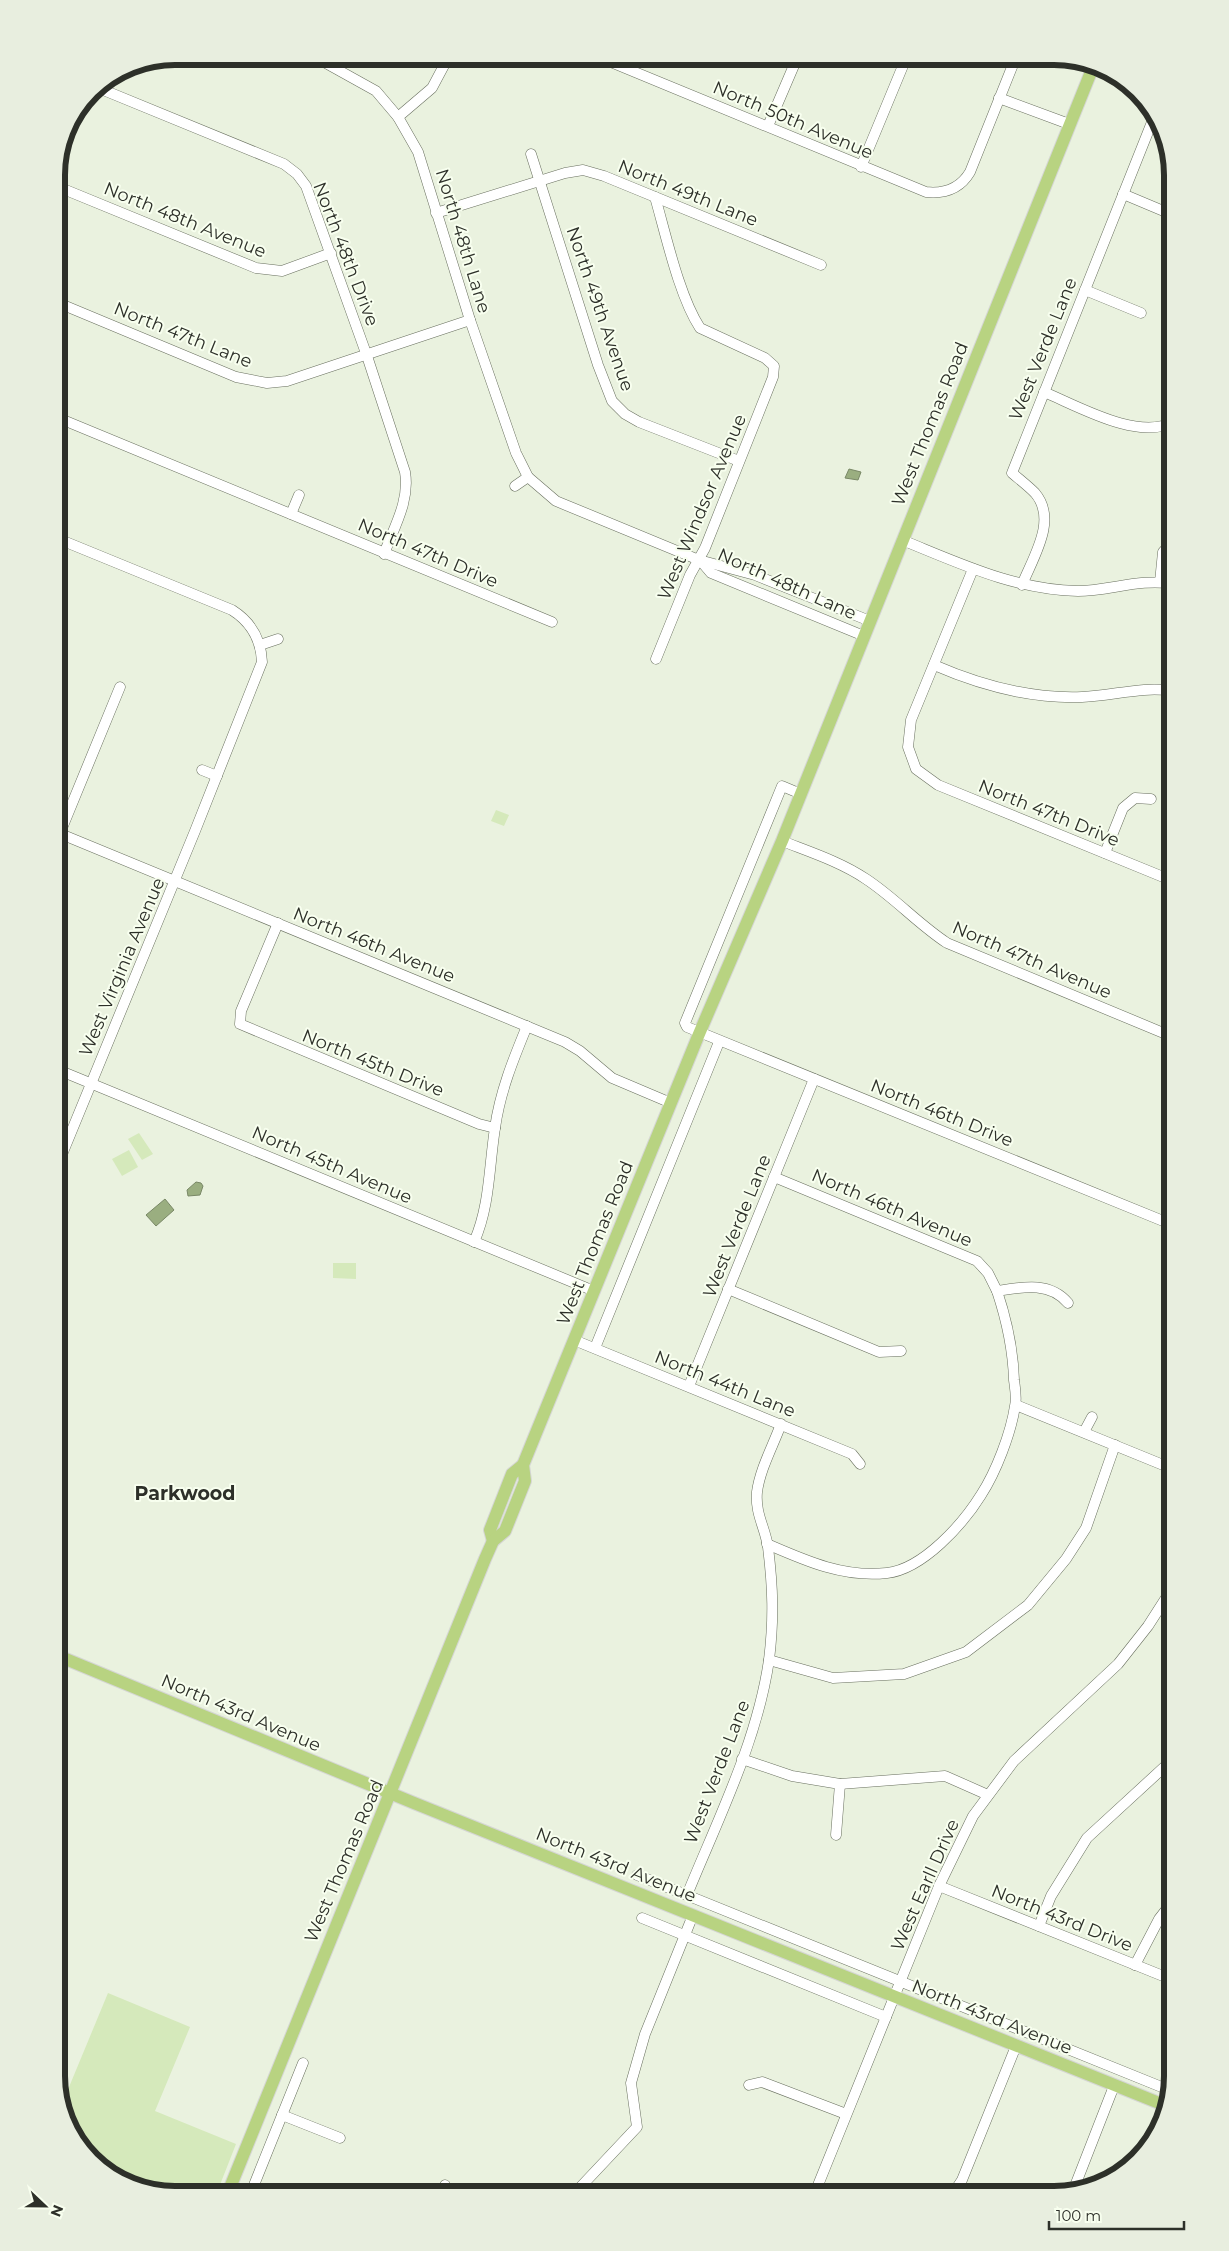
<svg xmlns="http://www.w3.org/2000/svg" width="1229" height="2251" font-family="Montserrat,sans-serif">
	<rect width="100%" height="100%" fill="#eaf2df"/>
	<!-- green -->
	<g fill="#d5e9bb">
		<polygon points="496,810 509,815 504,826 491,821"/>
		<polygon points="139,1133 153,1154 142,1160 128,1139"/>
		<polygon points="129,1150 138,1167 122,1176 112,1159"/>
		<polygon points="333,1263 356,1263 356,1279 333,1278"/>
		<polygon points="108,1993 190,2027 155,2111 236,2144 216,2195 167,2195 109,2175 65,2122 62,2104"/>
	</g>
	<!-- water -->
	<g fill="#9aae80" stroke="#798866">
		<polygon points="849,469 861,472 858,480 845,478"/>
		<polygon points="196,1182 201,1183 203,1186 200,1195 188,1196 187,1190"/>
		<polygon points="165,1199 174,1210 156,1226 146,1215"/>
	</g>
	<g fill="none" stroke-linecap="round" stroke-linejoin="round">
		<!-- minor casing -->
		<g stroke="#686f5e" stroke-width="11">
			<g id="minor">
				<polyline points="313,56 376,91 398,117 418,152 470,320 516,453 528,477 556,501 699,560 755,575 870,621"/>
				<path d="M596,56l330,136c19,2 34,-3 44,-20l46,-115"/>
				<path d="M96,87l188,77 13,10 9,12 61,170 38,116c5,29 -11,55 -21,82"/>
				<polyline points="999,98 1069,124"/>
				<polyline points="398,117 432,88 449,56"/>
				<polyline points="768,126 798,56"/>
				<polyline points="531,154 598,365 612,401 625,414 639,422 739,461"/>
				<polyline points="861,167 907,56"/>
				<polyline points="56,186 256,268 282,271 331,253"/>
				<polyline points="1123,194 1173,215"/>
				<path d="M655,197c11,38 24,99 45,131l65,30 9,8 -1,11 -68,171 -15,27 -34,84"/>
				<polyline points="436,213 565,173 583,170 604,176 821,265"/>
				<polyline points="1085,290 1141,313"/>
				<polyline points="56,302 236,377 267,383 287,381 470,320"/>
				<path d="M1044,392c34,14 94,49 129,30"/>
				<polyline points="56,417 552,622"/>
				<polyline points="515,486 528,477"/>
				<polyline points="291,514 299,495"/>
				<path d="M902,540c57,23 113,50 176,51 31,0 63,-13 95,-7"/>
				<polyline points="56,556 62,541"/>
				<polyline points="700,560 711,573 864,636"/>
				<polyline points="973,569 911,720 908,747 916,769 938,785 1173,881"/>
				<polyline points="1160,582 1163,552 1173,541"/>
				<path d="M1022,585c11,-28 36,-65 13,-92 -7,-7 -16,-14 -23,-20l142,-356"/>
				<polyline points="260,645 278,639"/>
				<path d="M934,665c46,20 97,34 148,32 31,-1 59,-11 91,-6"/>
				<polyline points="202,770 217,776"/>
				<polyline points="801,794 782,786 685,1023 687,1027 1173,1225"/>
				<polyline points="56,832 565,1042 580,1051 612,1078 671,1103"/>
				<polyline points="60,833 120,687"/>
				<path d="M782,841c28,11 59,21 84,38 29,19 52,45 81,64l226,94"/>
				<polyline points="1105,853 1123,808 1135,798 1151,799"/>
				<polyline points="278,923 241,1011 240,1024 479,1124 495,1128"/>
				<polyline points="56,1069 594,1291"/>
				<path d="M56,1169l139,-338 67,-169c-1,-23 -11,-40 -30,-52l-176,-72"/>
				<path d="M774,1177l203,84 11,12 9,18c25,-4 53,-10 71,12"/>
				<path d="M474,1242c16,-36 15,-76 21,-114 5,-36 18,-68 32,-102"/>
				<polyline points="728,1289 879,1352 901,1351"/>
				<polyline points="574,1340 852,1454 860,1464"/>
				<polyline points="595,1348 719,1042"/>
				<polyline points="689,1386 814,1079"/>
				<polyline points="1016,1405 1173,1469"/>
				<polyline points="1084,1432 1092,1417"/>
				<path d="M767,1544c39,17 77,34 120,29 36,-4 76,-49 94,-78 15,-23 30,-62 34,-89 2,-8 0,-18 -1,-26 -1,-32 -7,-59 -17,-89"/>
				<polyline points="769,1660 833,1678 904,1674 966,1652 1028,1605 1066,1559 1086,1528 1115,1445"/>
				<polyline points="742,1759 792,1776 840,1784 945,1776 988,1795"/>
				<polyline points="836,1835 840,1784"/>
				<polyline points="637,1875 1169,2090"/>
				<polyline points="939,1886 1173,1980"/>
				<path d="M687,1895c31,-76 70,-153 82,-235 5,-41 4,-72 -1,-113 -3,-20 -13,-33 -11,-55 3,-23 16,-46 24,-68"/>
				<polyline points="642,1918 886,2017"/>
				<polyline points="1039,1926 1051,1896 1087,1838 1173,1759"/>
				<polyline points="1135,1965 1159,1919 1173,1901"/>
				<polyline points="749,2085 762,2082 846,2114"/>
				<polyline points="282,2115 340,2138"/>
				<polyline points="445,2185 448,2195"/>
				<polyline points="1073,2191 1114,2086"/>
				<polyline points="250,2195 303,2063"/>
				<polyline points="573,2195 637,2127 631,2083 645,2034 693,1915"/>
				<polyline points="814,2195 939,1886 973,1816 1014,1761 1118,1664 1148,1626 1173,1587"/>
				<polyline points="952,2195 962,2180 1016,2046"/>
			</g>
		</g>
		<!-- major casing -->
		<g stroke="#d5d6d4" stroke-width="14">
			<g id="major">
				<polyline points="493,1541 490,1530 512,1474 523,1465"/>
				<polyline points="56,1655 414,1803 1164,2105"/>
				<polyline points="227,2195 485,1559 493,1541 505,1531 525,1481 523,1465 536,1433 699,1034 782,841 1093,67"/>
			</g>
		</g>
		<!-- minor -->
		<use href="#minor" stroke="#fff" stroke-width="10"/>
		<!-- major -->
		<use href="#major" stroke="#b8d381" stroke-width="12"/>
	</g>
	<g text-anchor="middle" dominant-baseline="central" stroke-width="4" stroke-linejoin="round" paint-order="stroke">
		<!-- street labels -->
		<g font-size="18" fill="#2d3029" stroke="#f8ffef">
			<text transform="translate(793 120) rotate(23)">North 50th Avenue</text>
			<text transform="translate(688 193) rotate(22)">North 49th Lane</text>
			<text transform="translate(185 220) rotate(22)">North 48th Avenue</text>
			<text transform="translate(463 241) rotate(73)">North 48th Lane</text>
			<text transform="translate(346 254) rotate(69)">North 48th Drive</text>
			<text transform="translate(600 309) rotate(71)">North 49th Avenue</text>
			<text transform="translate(183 335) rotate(22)">North 47th Lane</text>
			<text transform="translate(1043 349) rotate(-68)">West Verde Lane</text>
			<text transform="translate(930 424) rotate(-68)">West Thomas Road</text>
			<text transform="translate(702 507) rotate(-67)">West Windsor Avenue</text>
			<text transform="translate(428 553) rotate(23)">North 47th Drive</text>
			<text transform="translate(787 584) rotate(24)">North 48th Lane</text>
			<text transform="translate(1049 813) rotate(22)">North 47th Drive</text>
			<text transform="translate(374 945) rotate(22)">North 46th Avenue</text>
			<text transform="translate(1032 960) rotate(23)">North 47th Avenue</text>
			<text transform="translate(122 967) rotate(-67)">West Virginia Avenue</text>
			<text transform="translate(373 1063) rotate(22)">North 45th Drive</text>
			<text transform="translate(942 1113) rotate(22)">North 46th Drive</text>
			<text transform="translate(332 1165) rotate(23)">North 45th Avenue</text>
			<text transform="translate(892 1208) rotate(23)">North 46th Avenue</text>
			<text transform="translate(737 1226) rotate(-68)">West Verde Lane</text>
			<text transform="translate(595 1243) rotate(-68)">West Thomas Road</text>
			<text transform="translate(725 1384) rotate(22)">North 44th Lane</text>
			<text transform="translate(241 1713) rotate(23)">North 43rd Avenue</text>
			<text transform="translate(717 1772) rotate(-69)">West Verde Lane</text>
			<text transform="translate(344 1861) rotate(-67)">West Thomas Road</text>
			<text transform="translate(616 1865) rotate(22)">North 43rd Avenue</text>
			<text transform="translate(925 1885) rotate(-66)">West Earll Drive</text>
			<text transform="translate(1062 1918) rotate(22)">North 43rd Drive</text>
			<text transform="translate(992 2017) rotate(22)">North 43rd Avenue</text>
		</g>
		<!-- neighbourhood labels -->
		<g font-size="19" font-weight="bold" fill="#2d3029" stroke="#f8ffef">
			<text x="185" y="1493">Parkwood</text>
		</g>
	</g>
	<!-- crop -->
	<path d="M0 0H1229V2251H0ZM175 65H1054A110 110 0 0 1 1164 175V2076A110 110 0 0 1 1054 2186H175A110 110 0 0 1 65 2076V175A110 110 0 0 1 175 65Z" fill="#e8eedf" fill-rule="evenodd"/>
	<path fill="none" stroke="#2d3029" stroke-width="6" d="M175 65H1054A110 110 0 0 1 1164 175V2076A110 110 0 0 1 1054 2186H175A110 110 0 0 1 65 2076V175A110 110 0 0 1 175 65Z"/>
	<!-- north arrow -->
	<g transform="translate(45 2206) rotate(112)" stroke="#f8ffef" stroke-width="4" paint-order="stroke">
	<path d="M0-4L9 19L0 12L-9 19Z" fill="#2d3029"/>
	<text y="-8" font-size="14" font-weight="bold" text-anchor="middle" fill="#2d3029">N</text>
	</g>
	<!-- scale -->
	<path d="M1049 2221v8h135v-8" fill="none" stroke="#2d3029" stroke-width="2.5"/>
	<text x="1056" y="2221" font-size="15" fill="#2d3029" stroke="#f8ffef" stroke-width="4" paint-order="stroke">100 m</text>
</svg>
